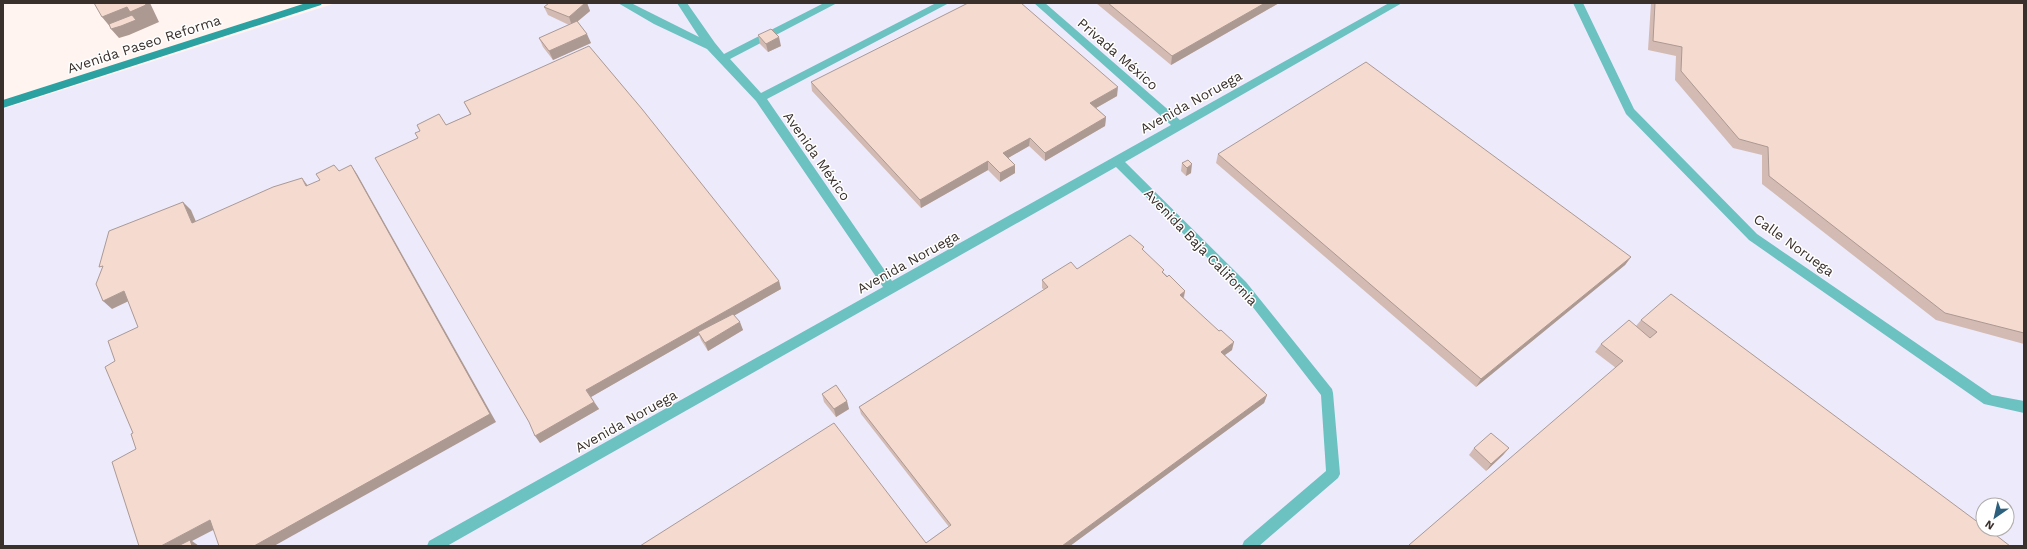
<svg xmlns="http://www.w3.org/2000/svg" width="2027" height="549" font-family="'Work Sans',sans-serif">
	<rect width="100%" height="100%" fill="#fff4f0"/>
	<!-- industrial -->
	<path fill="#edeafc" fill-rule="evenodd" d="M336,3h1688v543h-2021v-437zM1983,505h24v24h-24z"/>
	<g fill="none" stroke-linecap="round" stroke-linejoin="round">
		<!-- lane -->
		<g fill="#6cc1c1" fill-rule="evenodd">
			<polygon points="618,3 631,3 699,37 677,3 687,3 715,43 724,54 824,3 837,3 730,59 761,93 936,3 949,3 767,99 892,281 1171,125 1034,3 1045,3 1180,120 1389,3 1402,3 1125,162 1246,282 1332,389 1333,393 1340,474 1338,478 1259,546 1242,546 1244,541 1326,471 1321,395 1238,288 1116,167 447,546 427,546 429,541 883,287 756,101 707,49 654,24"/>
			<polygon points="1573,3 1583,3 1634,109 1757,234 1992,395 2024,401 2024,413 1984,404 1749,240 1626,114"/>
		</g>
		<!-- secondary -->
		<polygon fill="#2ba1a1" fill-rule="evenodd" points="306,3 322,3 321,5 3,108 3,100"/>
	</g>
	<!-- wall -->
	<g fill="#d3bbb3">
		<polygon points="549,3 587,3 590,11 577,22 591,43 553,60 543,47 539,38 569,25 548,15 544,7"/>
		<polygon points="1096,3 1279,3 1171,65"/>
		<polygon points="1651,3 2024,3 2024,344 1936,320 1762,184 1762,155 1733,148 1675,80 1676,56 1648,50"/>
		<polygon points="758,35 781,46 768,52 760,44"/>
		<polygon points="811,82 1117,96 1096,108 1106,117 1105,126 1045,161 1029,146 1008,158 1015,173 1000,182 988,170 921,208 812,91"/>
		<polygon points="464,102 779,281 781,289 734,315 743,330 708,351 701,340 699,335 591,397 599,409 540,443 418,138 420,131 417,125 446,125 470,114"/>
		<polygon points="1218,154 1631,257 1625,265 1476,387 1216,163"/>
		<polygon points="1188,160 1191,173 1186,176 1181,171 1182,163"/>
		<polygon points="1143,250 1164,273 1185,291 1184,298 1232,350 1225,355 1267,395 1264,403 1070,546 640,546 926,543 949,527 861,414 859,407 1044,290 1042,288 1042,280 1077,269"/>
		<polygon points="1641,320 2010,546 1408,546 1616,368 1595,352 1601,344 1636,326"/>
		<polygon points="822,394 849,409 836,417 824,402"/>
		<polygon points="1474,448 1509,448 1503,455 1486,471 1469,455"/>
	</g>
	<!-- shaded-wall -->
	<g fill="#ac9992">
		<polygon points="110,3 150,3 159,22 129,35 119,38 111,29 112,29 102,17"/>
		<polygon points="585,3 587,3 590,11 572,26 569,17"/>
		<polygon points="1265,3 1279,3 1171,65 1172,56"/>
		<polygon points="587,34 591,43 553,60 549,51"/>
		<polygon points="779,37 781,46 768,52 766,44"/>
		<polygon points="1118,87 1117,96 1089,112 1090,103"/>
		<polygon points="1106,117 1105,126 1045,161 1045,153"/>
		<polygon points="1030,138 1029,146 1003,161 1003,153"/>
		<polygon points="988,161 988,170 921,208 920,200"/>
		<polygon points="1192,164 1191,173 1186,176 1187,168"/>
		<polygon points="351,165 357,174 496,422 274,546 254,546"/>
		<polygon points="1015,165 1015,173 1000,182 1000,173"/>
		<polygon points="302,178 308,186 306,186"/>
		<polygon points="183,202 191,210 200,231 192,223"/>
		<polygon points="1631,257 1625,265 1476,387 1481,379"/>
		<polygon points="779,281 781,289 700,335 698,332 699,335 591,397 586,390"/>
		<polygon points="124,291 133,299 112,309 103,301"/>
		<polygon points="1185,291 1183,299 1180,295"/>
		<polygon points="740,322 743,330 708,351 705,343"/>
		<polygon points="1234,342 1232,350 1219,359 1221,352"/>
		<polygon points="1267,395 1264,403 1070,546 1062,546"/>
		<polygon points="847,401 849,409 836,417 834,409"/>
		<polygon points="594,402 599,409 540,443 535,436"/>
		<polygon points="1509,448 1503,455 1486,471 1491,464"/>
		<polygon points="210,520 219,527 192,541 199,546 161,546"/>
	</g>
	<!-- building -->
	<g fill="#f5dad0" stroke="#ac9992">
		<polygon points="94,3 145,3 146,5 130,12 127,7 102,17"/>
		<polygon points="549,3 585,3 569,17 544,7"/>
		<polygon points="968,3 1021,3 1118,87 1090,103 1106,117 1045,153 1030,138 1003,153 1015,165 1000,173 988,161 920,200 811,82"/>
		<polygon points="1108,3 1265,3 1172,56"/>
		<polygon points="1655,3 2024,3 2024,333 1945,313 1769,176 1768,147 1739,139 1681,71 1682,47 1653,41"/>
		<polygon points="132,15 136,20 121,26 111,29 109,24"/>
		<polygon points="577,21 587,34 549,51 539,38"/>
		<polygon points="771,29 779,37 766,44 758,35"/>
		<polygon points="589,46 642,109 779,281 586,390 594,402 535,436 529,422 375,158 418,138 415,133 420,131 417,125 439,114 446,125 471,114 464,102"/>
		<polygon points="1366,62 1631,257 1481,379 1218,154"/>
		<polygon points="1188,160 1192,164 1187,168 1182,163"/>
		<polygon points="334,165 339,171 351,165 490,414 254,546 219,546 210,520 161,546 139,546 112,462 136,449 131,434 133,433 105,367 115,361 108,341 138,327 124,291 103,301 96,284 103,266 99,267 109,231 183,202 192,223 273,187 302,178 306,186 320,180 316,174"/>
		<polygon points="1130,235 1144,247 1142,249 1164,270 1162,272 1167,277 1169,275 1185,291 1180,295 1219,331 1221,330 1234,342 1221,352 1267,395 1062,546 640,546 834,423 926,543 951,525 859,407 1048,287 1042,280 1071,262 1077,269"/>
		<polygon points="1671,294 1983,526 1983,529 1988,529 2010,546 1410,546 1409,545 1623,361 1601,344 1629,320 1650,338 1657,332 1641,320"/>
		<polygon points="733,314 740,322 705,343 698,332"/>
		<polygon points="836,385 847,401 834,409 822,394"/>
		<polygon points="1491,433 1509,448 1491,464 1474,448"/>
		<polygon points="190,540 192,546 178,546"/>
	</g>
	<g text-anchor="middle" dominant-baseline="central" stroke-width="3" stroke-linejoin="round" paint-order="stroke">
		<!-- street labels -->
		<g font-size="14" fill="#392f2b" stroke="#fff">
			<text transform="translate(144 44) rotate(-18)">Avenida Paseo Reforma</text>
			<text transform="translate(1118 54) rotate(41)">Privada México</text>
			<text transform="translate(1191 102) rotate(-29)">Avenida Noruega</text>
			<text transform="translate(817 156) rotate(55)">Avenida México</text>
			<text transform="translate(1794 245) rotate(36)">Calle Noruega</text>
			<text transform="translate(1201 247) rotate(46)">Avenida Baja California</text>
			<text transform="translate(908 262) rotate(-29)">Avenida Noruega</text>
			<text transform="translate(626 421) rotate(-29)">Avenida Noruega</text>
		</g>
	</g>
	<!-- border -->
	<rect width="2027" height="549" fill="none" stroke="#392f2b" stroke-width="8"/>
	<!-- north arrow -->
	<g transform="translate(1995 517) rotate(214)"><circle r="19" fill="#ffffff" stroke="#b0acaa"/>
	<path d="M0-3L7 15L0 10L-7 15Z" fill="#2c607c"/>
	<text y="-6" font-size="11" font-weight="bold" text-anchor="middle" fill="#392f2b">N</text>
	</g>
</svg>
